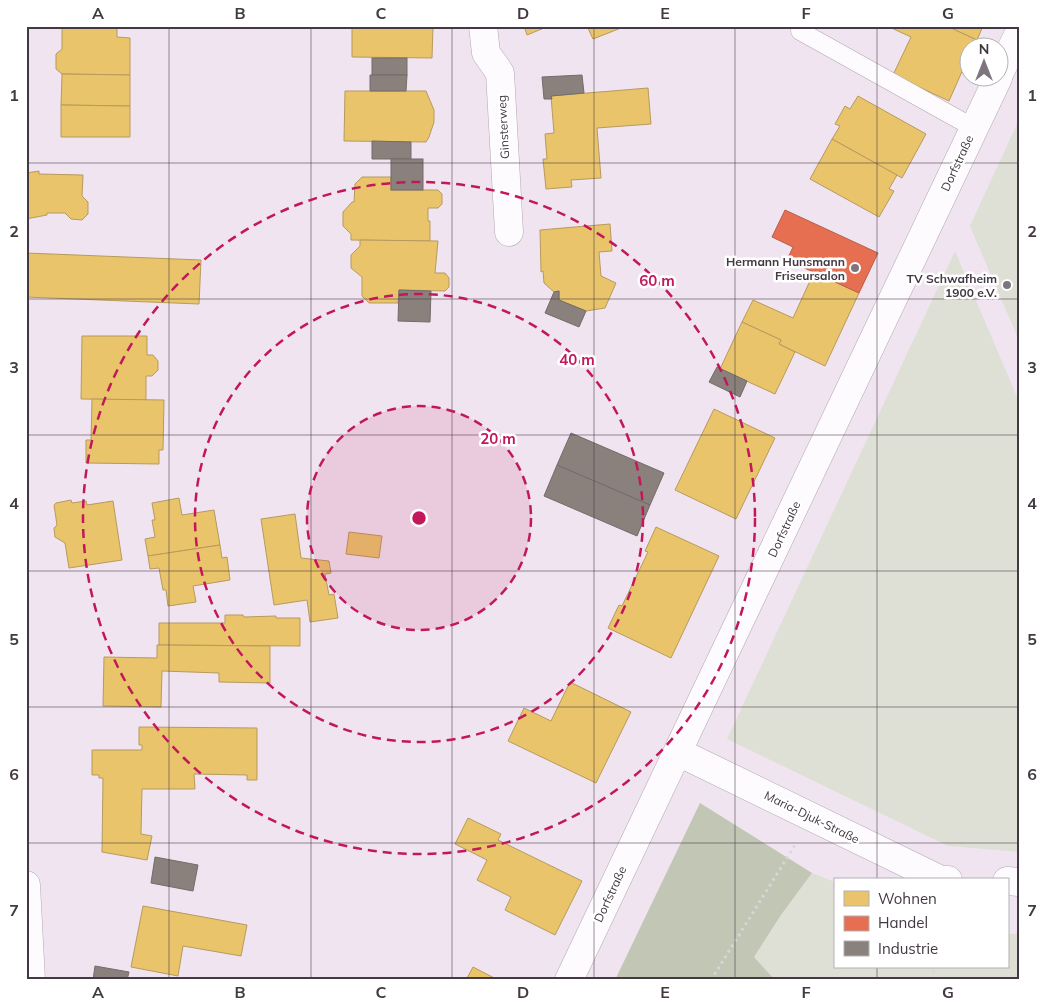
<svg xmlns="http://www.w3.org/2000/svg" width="1046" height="1006" font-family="Mulish,sans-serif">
	<rect width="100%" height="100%" fill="#f0e4f0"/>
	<!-- green -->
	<g fill="#dee0d6">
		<polygon points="1020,122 1020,343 970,226 1017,124"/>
		<polygon points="955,251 1020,404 1020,852 948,846 727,739"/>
		<polygon points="812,873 835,882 835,967 1007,967 1007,934 1020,934 1020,980 775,980 754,957 781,915"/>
	</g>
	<!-- forest -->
	<polygon fill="#c2c6b5" points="700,803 812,873 781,915 754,957 775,980 615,980"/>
	<!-- homes -->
	<g fill="#e9c46a" stroke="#b79a5e">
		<polygon points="62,26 117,26 117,37 130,38 130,75 62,74 56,69 56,54 62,49"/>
		<polygon points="352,26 433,26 432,58 352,57"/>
		<polygon points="524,26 549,26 527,35"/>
		<polygon points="587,26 626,26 593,39"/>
		<polygon points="887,26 947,26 977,40 973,48 968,48 968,58 949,101 893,75 911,37"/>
		<polygon points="947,26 983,26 977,40"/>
		<polygon points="62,74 130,75 130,106 61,105"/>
		<polygon points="648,88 651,124 597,128 601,178 571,180 572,187 546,189 543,159 547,159 545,134 554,133 551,96"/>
		<polygon points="345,91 426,91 434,110 434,122 429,137 426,142 344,141"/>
		<polygon points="858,96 926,134 902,178 832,139 840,126 835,124 845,106 850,109"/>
		<polygon points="61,105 130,106 130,137 61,137"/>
		<polygon points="832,139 897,175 889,189 894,191 879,217 810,179"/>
		<polygon points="39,171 39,174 83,175 82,196 88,202 88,214 82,220 71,219 65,213 47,213 47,215 26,219 26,173"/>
		<polygon points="362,177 391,177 391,190 438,190 442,194 442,204 438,208 428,208 428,221 430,221 430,241 351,240 351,234 343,226 343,212 352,202 354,202 355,184"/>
		<polygon points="610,224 612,251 599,252 601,276 616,283 605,308 586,311 559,300 559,291 554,292 544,283 543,271 541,272 540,230"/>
		<polygon points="360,240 438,241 435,273 445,273 449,278 449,287 445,291 399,290 398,303 369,303 362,296 362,277 351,268 351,255 360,246"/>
		<polygon points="26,253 201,260 199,304 26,297"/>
		<polygon points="814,272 859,293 825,366 779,344 781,340 742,322 753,300 793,318"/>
		<polygon points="742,322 781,340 779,344 795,352 775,394 720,369"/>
		<polygon points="82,336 147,336 147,355 153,355 158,361 158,370 152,376 146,376 146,400 81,399"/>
		<polygon points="92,399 164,400 163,450 159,450 159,464 86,463 86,440 91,440"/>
		<polygon points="714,409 775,438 736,519 675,490"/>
		<polygon points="179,498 182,515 214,510 220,545 148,556 145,539 155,537 152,520 155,520 152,503"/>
		<polygon points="71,500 72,503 86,501 87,505 113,501 122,560 69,568 65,543 55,537 54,528 57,525 54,505 56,503"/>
		<polygon points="295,514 301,558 329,561 331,573 325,574 329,595 334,594 338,618 310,622 307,600 274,605 261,519"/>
		<polygon points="656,527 719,556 671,658 608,628 619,605 622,606 648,552 645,551"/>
		<polygon points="349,532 382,536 379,558 346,554"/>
		<polygon points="220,545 222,558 227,557 230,580 193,586 196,602 168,606 166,590 163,590 159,568 150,569 148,556"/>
		<polygon points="225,615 243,615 244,617 276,616 276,618 300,618 300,646 159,645 159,623 225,623"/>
		<polygon points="157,645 270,646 270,683 219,682 219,673 162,671 161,707 103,706 104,657 157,658"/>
		<polygon points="570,682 631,712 596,783 508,741 524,708 551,721"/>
		<polygon points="139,727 257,728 257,780 247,780 247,775 194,774 195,789 142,789 141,834 152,836 147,860 102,852 103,778 99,778 99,775 92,775 92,750 142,750 142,745 139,745"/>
		<polygon points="468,818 501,834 498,840 582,881 555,935 505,910 511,897 477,880 487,860 455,844"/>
		<polygon points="143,906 247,925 241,956 183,946 178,976 131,967"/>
		<polygon points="473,967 498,980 466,980"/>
	</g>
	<!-- shops -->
	<polygon fill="#e76f51" stroke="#b65f4c" points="785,210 878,253 859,293 787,260 793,247 772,237"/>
	<!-- industry -->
	<g fill="#8a817c" stroke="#746b6b">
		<rect x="372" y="58" width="35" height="17"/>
		<polygon points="370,75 407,75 406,91 370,91"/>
		<polygon points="582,75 584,93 551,96 552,99 544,99 542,77"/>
		<polygon points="372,141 411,142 411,159 372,159"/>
		<rect x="391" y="159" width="32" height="31"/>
		<polygon points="399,290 431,291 430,322 398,321"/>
		<polygon points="559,291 559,300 586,311 579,327 545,313 554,292"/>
		<polygon points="717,367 747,381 740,397 709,382"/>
		<polygon points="571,433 664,473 650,505 557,465"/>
		<polygon points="557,465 650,505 637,536 544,496"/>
		<polygon points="155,857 198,865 193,891 151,883"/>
		<polygon points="95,966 129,972 127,980 93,980"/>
	</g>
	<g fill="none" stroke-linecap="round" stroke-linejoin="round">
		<!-- lane casing -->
		<g stroke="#b1a8b1" stroke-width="19">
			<polyline id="lane" points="800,31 974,128"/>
		</g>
		<!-- street casing -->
		<g stroke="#b1a8b1" stroke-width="29">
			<g id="street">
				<polyline points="483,26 486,53 500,73 509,232"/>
				<polyline points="998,76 1020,31"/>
				<polyline points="678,752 941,880 948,880"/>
				<polyline points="1007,881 1020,882"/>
				<polyline points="26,885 31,980"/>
				<polyline points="569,980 998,78"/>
			</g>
		</g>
		<!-- path -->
		<g stroke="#d9d6d9" stroke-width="3" stroke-dasharray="2.5 4" stroke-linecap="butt">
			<polyline points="933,979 934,967"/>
			<polyline points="711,980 795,845"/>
		</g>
		<!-- lane -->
		<use href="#lane" stroke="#fdfbfd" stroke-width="18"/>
		<!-- street -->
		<use href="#street" stroke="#fdfbfd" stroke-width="28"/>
	</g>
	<!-- grid -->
	<path fill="none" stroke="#423942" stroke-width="1" stroke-opacity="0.55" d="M169,26v954M311,26v954M452,26v954M594,26v954M735,26v954M877,26v854M26,163h994M26,299h994M26,435h994M26,571h994M26,707h994M26,843h994M877,967v13"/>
	<!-- distance rings -->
	<circle cx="419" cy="518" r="112" fill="#c2185b" fill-opacity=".12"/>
	<g fill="none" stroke="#c2185b" stroke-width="2.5" stroke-dasharray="9 6">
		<circle cx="419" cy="518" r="112"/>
		<circle cx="419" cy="518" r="224"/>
		<circle cx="419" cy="518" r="336"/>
	</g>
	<!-- markers -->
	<g fill="#7f757f" stroke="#fff" stroke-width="2">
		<circle cx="855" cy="268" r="5"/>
		<circle cx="1007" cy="285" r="5"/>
	</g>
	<g text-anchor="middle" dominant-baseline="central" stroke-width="5" stroke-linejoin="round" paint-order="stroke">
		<!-- street labels -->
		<g font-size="12" fill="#423942" stroke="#fff">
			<text transform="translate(503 127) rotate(-93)">Ginsterweg</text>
			<text transform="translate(957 163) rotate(-65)">Dorfstraße</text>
			<text transform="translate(784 529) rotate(-65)">Dorfstraße</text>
			<text transform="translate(812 817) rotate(26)">Maria-Djuk-Straße</text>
			<text transform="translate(610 894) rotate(-65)">Dorfstraße</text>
		</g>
		<!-- poi labels -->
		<g font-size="12" font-weight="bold" fill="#423942" stroke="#fff" text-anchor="end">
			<text x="845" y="261">Hermann Hunsmann<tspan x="845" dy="14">Friseursalon</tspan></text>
			<text x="997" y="278">TV Schwafheim<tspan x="997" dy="14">1900 e.V.</tspan></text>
		</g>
	</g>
	<circle cx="419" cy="518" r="8" fill="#c2185b" stroke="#fff" stroke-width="2.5"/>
	<g font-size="15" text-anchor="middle" font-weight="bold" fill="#c2185b" stroke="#fff" stroke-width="5" stroke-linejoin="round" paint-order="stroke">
		<text x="657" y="286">60 m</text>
		<text x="577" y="365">40 m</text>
		<text x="498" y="444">20 m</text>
	</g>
	<!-- border -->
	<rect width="1046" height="1006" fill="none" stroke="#ffffff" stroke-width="55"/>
	<!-- legend -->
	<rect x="834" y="878" width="175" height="90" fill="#ffffff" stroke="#b3b0b3"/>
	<rect x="844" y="891" width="25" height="15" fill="#e9c46a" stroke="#b3b0b3"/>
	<text x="878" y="904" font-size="15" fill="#423942">Wohnen</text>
	<rect x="844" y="916" width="25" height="15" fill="#e76f51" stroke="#b3b0b3"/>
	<text x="878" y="928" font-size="15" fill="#423942">Handel</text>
	<rect x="844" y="941" width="25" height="15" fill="#8a817c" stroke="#b3b0b3"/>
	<text x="878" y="954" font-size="15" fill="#423942">Industrie</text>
	<!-- north arrow -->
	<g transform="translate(984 62)"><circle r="24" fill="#ffffff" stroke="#b3b0b3"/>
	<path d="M0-4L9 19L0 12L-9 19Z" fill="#7f757f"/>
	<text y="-8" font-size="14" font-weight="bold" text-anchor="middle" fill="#423942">N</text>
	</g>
	<rect x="28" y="28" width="990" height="950" fill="none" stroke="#423942" stroke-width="2"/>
	<g font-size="16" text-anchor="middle" font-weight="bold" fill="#423942">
		<text x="98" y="19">A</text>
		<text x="240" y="19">B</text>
		<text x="381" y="19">C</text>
		<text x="523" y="19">D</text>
		<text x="665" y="19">E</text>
		<text x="806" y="19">F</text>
		<text x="948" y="19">G</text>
		<text x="14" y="101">1</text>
		<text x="1032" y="101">1</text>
		<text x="14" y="237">2</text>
		<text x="1032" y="237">2</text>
		<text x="14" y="373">3</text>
		<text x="1032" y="373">3</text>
		<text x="14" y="509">4</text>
		<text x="1032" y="509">4</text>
		<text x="14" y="645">5</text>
		<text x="1032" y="645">5</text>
		<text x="14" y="780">6</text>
		<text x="1032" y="780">6</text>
		<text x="14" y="916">7</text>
		<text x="1032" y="916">7</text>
		<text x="98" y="998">A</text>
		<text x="240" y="998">B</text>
		<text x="381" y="998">C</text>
		<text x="523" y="998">D</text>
		<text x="665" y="998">E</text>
		<text x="806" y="998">F</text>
		<text x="948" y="998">G</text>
	</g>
</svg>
